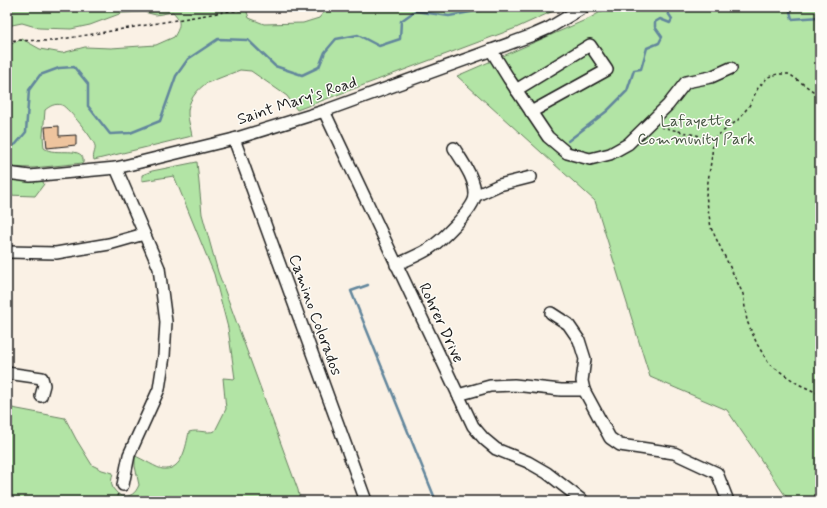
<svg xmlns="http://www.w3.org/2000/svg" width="827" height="508" font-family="Mynerve,sans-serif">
	<rect width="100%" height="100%" fill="#faf1e5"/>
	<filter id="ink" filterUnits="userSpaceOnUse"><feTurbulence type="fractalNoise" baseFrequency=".025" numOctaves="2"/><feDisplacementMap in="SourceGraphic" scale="8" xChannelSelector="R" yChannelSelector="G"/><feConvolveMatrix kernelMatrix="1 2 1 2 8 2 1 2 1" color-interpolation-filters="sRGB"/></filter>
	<g filter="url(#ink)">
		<!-- green -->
		<g fill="#b2e4a5" stroke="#678060">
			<path d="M7,7h241l-1,5 2,6 15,6 39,-1 16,-5 5,-6 1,-5h237l-46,21 -219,82 -10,-14 -36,-25 -11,-1 -33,13c-10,6 -20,19 -19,31 0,7 3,15 4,22l-98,24c-2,-5 2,-9 1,-14 -1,-7 -27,-38 -33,-41 -7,-2 -12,1 -17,5l-2,26 1,12c10,9 42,-4 39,15l-50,5 -26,-1v-121l15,-7 18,10 22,4 23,-6 26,1 45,-3 18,-8c6,-10 8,-16 -1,-25l-17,3 -12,-3 -22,1 -32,12 -19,4 -32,-1 -17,-5 -15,3z"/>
			<polygon points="609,7 820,7 820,501 789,501 727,410 650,377 595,201 457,76 590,18"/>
			<path d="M197,162l5,52 16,58 80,218 2,11h-293v-94l58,11 11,21 16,26 10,5 11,3c-3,11 -2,16 8,23 10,1 14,-2 18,-11l-4,-19v-10c6,2 23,13 28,13 20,2 23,-24 26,-37 9,-3 17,2 26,-1l11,-22 -3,-31 12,1 -7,-51 -14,-54 -40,-98 -32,5v-6l10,-4z"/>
			<polygon points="7,180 42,180 44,184 35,196 7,195"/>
		</g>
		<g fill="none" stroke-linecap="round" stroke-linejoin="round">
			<!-- stream -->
			<g stroke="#62869c" stroke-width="2.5">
				<polyline points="789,7 792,19 820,17"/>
				<polyline points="568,141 607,111 627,91 634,70 641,69 647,48 659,43 662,37 655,27 655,22 660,19 670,23 672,19 668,13 667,7"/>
				<polyline points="7,149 16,144 26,132 29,90 40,75 59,68 74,67 88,84 88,106 110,134 130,133 160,121 176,76 188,59 218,39 248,40 275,66 302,75 319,67 325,52 336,39 358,35 379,46 400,39 401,21 415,11 449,16 481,10 505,7"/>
				<polyline points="368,285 351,291 436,501"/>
			</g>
		</g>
		<!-- building -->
		<polygon fill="#eec49e" stroke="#1c1c1c" points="59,126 59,136 76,135 76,145 47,148 45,127"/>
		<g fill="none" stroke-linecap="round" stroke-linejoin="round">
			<!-- minor casing -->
			<g stroke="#1c1c1c" stroke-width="14">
				<g id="minor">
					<polyline points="491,50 509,79 548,137 567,153 590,159 610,154 628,144 668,105 686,82 711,77 731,68"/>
					<polyline points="516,90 590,45 607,70 531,112"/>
					<polyline points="324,111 473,426 484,439 496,449 528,462 547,473 583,501"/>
					<polyline points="234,139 366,501"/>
					<polyline points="116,168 159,268 166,322 164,356 159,389 129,455 123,485"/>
					<polyline points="7,173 30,176 116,168 234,139 324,111 533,35 549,28 584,7"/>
					<polyline points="475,196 499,185 531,177"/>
					<polyline points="7,252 56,253 109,244 144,234"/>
					<path d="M396,265c10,-5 21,-9 31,-15 12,-7 47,-41 48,-54 1,-17 -13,-35 -21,-48"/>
					<polyline points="551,313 568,324 579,340 585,359 582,381 584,390"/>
					<polyline points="7,373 42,378 44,385 41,396"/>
					<polyline points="458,395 490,386 514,385 561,390 584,390 610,438 620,445 674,453 717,473 728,501"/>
				</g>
			</g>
			<!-- path -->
			<g stroke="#1c1c1c" stroke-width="1.5" stroke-dasharray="3 3" stroke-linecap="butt">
				<polyline points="7,40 51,41 230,11 294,7"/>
				<polyline points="661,127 713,139 738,120 749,106 758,88 768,77 778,74 789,74 820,96"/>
				<polyline points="713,139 712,155 706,195 711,228 743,294 747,321 757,344 769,364 798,384 820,394"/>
				<polyline points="114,501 118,494"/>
			</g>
			<!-- minor -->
			<use href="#minor" stroke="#fdfcf7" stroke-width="11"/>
		</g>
	</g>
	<g text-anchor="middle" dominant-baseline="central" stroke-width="3" stroke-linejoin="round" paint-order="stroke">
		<!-- street labels -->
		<g font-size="16" fill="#1c1c1c" stroke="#fdfcf7">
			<text transform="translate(297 101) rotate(-18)">Saint Mary's Road</text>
			<text transform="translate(315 315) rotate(70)">Camino Colorados</text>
			<text transform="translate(441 323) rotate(65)">Rohrer Drive</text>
		</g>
		<!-- park labels -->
		<g font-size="16" fill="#495845" stroke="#fdfcf7">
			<text x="696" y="121">Lafayette<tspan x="696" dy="18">Community Park</tspan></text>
		</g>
	</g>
	<!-- margin -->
	<rect width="827" height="508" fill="none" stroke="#fdfcf7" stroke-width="24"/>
	<rect x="12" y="12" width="803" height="484" fill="none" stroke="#1c1c1c" stroke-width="1.5" filter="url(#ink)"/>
</svg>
